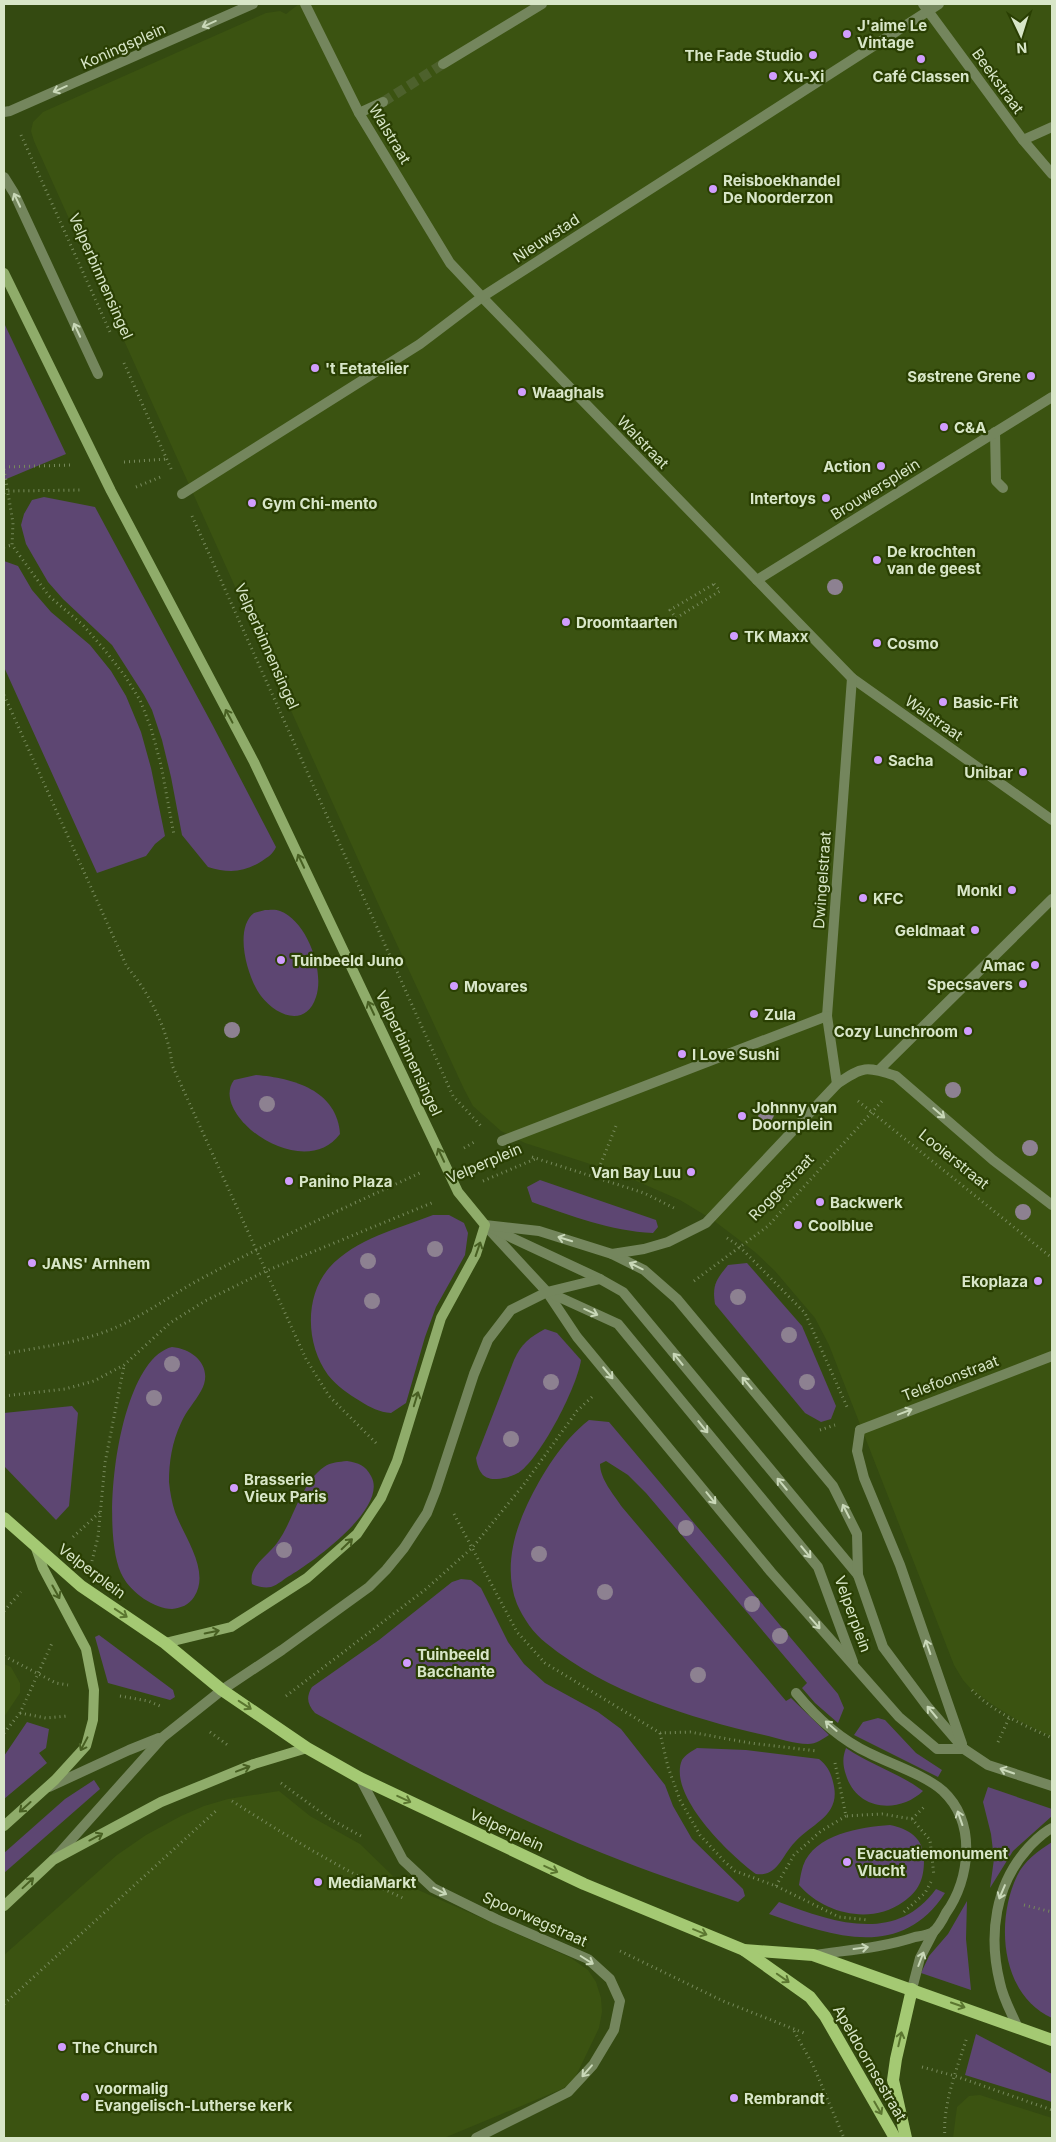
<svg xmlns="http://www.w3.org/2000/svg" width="1056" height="2142" font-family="Inter,sans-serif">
	<rect width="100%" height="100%" fill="#344a11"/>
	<!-- built -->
	<g fill="#3b5311">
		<polygon points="299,4 1052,4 1052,1737 1017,1720 993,1705 971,1689 963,1680 954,1665 829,1345 815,1318 775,1271 755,1252 713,1220 680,1200 618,1173 525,1143 501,1131 473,1106 464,1089 381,910 34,141 31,131 33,122 43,112 266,13 280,11 286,14"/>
		<polygon points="4,1664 11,1667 20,1683 20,1693 4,1717"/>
		<polygon points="279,1791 310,1816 360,1844 398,1881 571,1958 588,1970 596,1982 601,1998 602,2012 599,2028 575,2078 570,2084 562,2089 444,2138 4,2138 4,1955 117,1855 146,1835 181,1816 204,1806 228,1799"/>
		<polygon points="980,2095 1052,2118 1052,2138 953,2138 957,2107 969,2096"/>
	</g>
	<!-- green -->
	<g fill="#5d4672">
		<polygon points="4,323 66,454 4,480"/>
		<path d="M44,497l51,10 117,217 64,123c-3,7 -8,10 -14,14 -18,12 -34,12 -54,6l-26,-32 -11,-58 -9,-37 -10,-30 -8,-15 -32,-50 -49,-46 -15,-17 -22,-38 -5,-19 3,-11 8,-14z"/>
		<polygon points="4,561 18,566 32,590 51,612 90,645 111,671 126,696 141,732 151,768 165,836 155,844 146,856 97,873 4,667"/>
		<path d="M265,910c4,0 11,-1 15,1 27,10 45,60 36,86 -10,31 -40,19 -55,-1 -13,-17 -28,-67 -7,-83 3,-1 8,-2 11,-3z"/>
		<path d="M256,1075c37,3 81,15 84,59 -37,50 -132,-19 -106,-54z"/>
		<path d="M540,1180l116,40 2,7 -5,6c-43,-2 -81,-17 -121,-31l-5,-15z"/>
		<path d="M433,1215h16l15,8 4,10 -3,22 -29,52 -11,30 -19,66 -15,10c-12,-1 -20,-5 -31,-12 -12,-7 -23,-15 -32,-26 -22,-30 -24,-78 1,-107 27,-30 69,-39 104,-53z"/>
		<path d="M747,1263l55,63 34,80 -5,13 -10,3 -16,-9 -90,-109c-3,-19 1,-24 13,-39z"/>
		<path d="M545,1329l12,4 24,27c-4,27 -38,92 -59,110 -7,6 -16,8 -25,9 -15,1 -19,-9 -21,-21l38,-98c7,-16 16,-23 31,-31z"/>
		<path d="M172,1347c23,2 42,21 29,44 -6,11 -15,20 -20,32 -9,19 -12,39 -12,59 1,10 3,21 6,30 9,25 36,59 19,85 -5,8 -13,11 -22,12 -18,0 -41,-17 -49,-32 -25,-42 -6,-217 49,-230z"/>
		<polygon points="72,1406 78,1413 69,1506 56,1520 4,1466 4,1413"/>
		<path d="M589,1420l20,2 229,272 6,14 -6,15 -23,-20 -13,-15 5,-5 -161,-190 -18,-18 -22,-14 -6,3c0,15 14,31 22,43l164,194 5,-3 38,37c-6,4 -13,9 -21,9 -14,0 -30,-6 -44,-9 -74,-17 -158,-43 -218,-92 -12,-9 -23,-25 -29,-39 -13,-33 -4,-69 10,-99 15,-31 35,-64 62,-85z"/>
		<path d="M347,1461c12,2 18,4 24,15 18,31 -57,85 -80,99 -6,3 -13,10 -20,12 -6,1 -13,0 -19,-3 -4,-18 16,-28 25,-41 17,-23 23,-59 47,-76 7,-5 15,-5 23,-6z"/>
		<path d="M461,1579l10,1 10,8 27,54 16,22 21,19 53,29 23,17 44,56 8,21 19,33 51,50 2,7 -7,6c-46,-16 -92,-31 -136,-49 -99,-40 -194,-89 -287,-140 -8,-9 -9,-16 -3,-26l67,-47 73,-58z"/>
		<polygon points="99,1635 173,1690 175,1697 170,1700 108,1683 95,1637"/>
		<polygon points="878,1718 885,1720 916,1753 942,1770 938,1777 854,1735 863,1722"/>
		<polygon points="27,1722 49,1729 46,1748 39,1753 47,1763 4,1799 4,1756"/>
		<path d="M697,1748l49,2 73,9c8,6 12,14 14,23 9,33 -19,40 -38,60 -13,13 -17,35 -39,32 -25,-18 -89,-79 -74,-114 3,-5 10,-9 15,-12z"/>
		<path d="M846,1748c25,17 53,25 77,43 -24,23 -66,20 -77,-16 -3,-9 -4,-17 0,-27z"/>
		<polygon points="94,1780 100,1789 4,1873 4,1853 65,1799"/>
		<polygon points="988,1787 1052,1809 1052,1816 1013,1851 990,1888 994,1859 991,1834 983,1802"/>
		<path d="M890,1825c19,4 34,13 34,35 0,19 -5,31 -21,42 -32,23 -79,12 -104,-17 1,-6 2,-13 4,-19 11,-32 58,-39 87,-41z"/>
		<path d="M1052,1842v176c-51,-23 -57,-96 -35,-142 7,-15 21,-25 35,-34z"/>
		<path d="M936,1889l9,4c-44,68 -113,43 -176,21l10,-12c54,20 116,43 157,-13z"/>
		<polygon points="967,1901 966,1939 971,1990 921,1973 929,1956 948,1934"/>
		<polygon points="976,2034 1052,2074 1052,2102 965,2075"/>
	</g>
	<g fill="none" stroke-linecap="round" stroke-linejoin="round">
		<!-- street-tunnel -->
		<polyline stroke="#4d612c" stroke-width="10" stroke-dasharray="10 5" stroke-linecap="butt" points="383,102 443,64"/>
		<!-- path -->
		<g stroke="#778a5c" stroke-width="3" stroke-dasharray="1 4" stroke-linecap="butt">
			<polyline points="21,135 110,332"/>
			<polyline points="124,363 172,471"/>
			<polyline points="124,462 167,459"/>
			<polyline points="4,467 71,465"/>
			<polyline points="4,469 13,523 12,545 49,596 83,625 103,648 125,676 140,700 151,728 161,765 174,835"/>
			<polyline points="136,487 163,476"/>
			<polyline points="4,493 7,491 83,490"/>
			<polyline points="192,516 453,1096 482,1127"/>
			<polyline points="4,547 12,545"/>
			<polygon points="714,584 720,591 676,618 670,610"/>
			<path d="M4,695l123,272c22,25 42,65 45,98l134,294 23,37 47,47"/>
			<polyline points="858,1101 1052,1258"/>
			<polyline points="464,1148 476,1141"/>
			<polyline points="532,1157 644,1193 676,1209"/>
			<polyline points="595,1178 616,1126"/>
			<polyline points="483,1181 535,1159"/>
			<polyline points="727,1238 739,1246 805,1313 848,1409"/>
			<polyline points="694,1281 768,1226 884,1099"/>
			<path d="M4,1354c35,-7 69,-10 103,-23 37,-14 67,-39 103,-57 69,-37 141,-69 212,-102"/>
			<polyline points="4,1396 65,1389 94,1381 124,1365 170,1323 205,1301 266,1271 434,1202"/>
			<polyline points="820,1430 835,1425"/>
			<polyline points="454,1514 517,1632 545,1663 660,1733 690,1732 750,1743 817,1751"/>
			<polyline points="73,1537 100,1512"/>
			<polyline points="92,1561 98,1537 105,1463 124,1366"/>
			<polyline points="4,1611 21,1592"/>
			<polyline points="4,1656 56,1683 68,1685"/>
			<path d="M972,1690c22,23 52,35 80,48"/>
			<polyline points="120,1696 148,1701 160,1706"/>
			<polyline points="286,1696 426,1589 472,1548 525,1483 577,1411 593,1396"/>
			<polyline points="20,1713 46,1718 67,1716"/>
			<polyline points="210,1732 229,1746"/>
			<polyline points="4,1733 20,1713 53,1641"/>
			<polyline points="660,1733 668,1767 680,1800 700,1835 724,1861 735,1871 776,1886 839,1917 868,1920"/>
			<polyline points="998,1742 1009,1718"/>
			<polyline points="835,1763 846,1816 882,1814 912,1819 930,1840 934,1876"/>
			<polyline points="281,1783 330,1819 361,1836"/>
			<path d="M232,1801c56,36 112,70 173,98"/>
			<polyline points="912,1819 924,1807"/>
			<polyline points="776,1886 794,1855 821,1831 846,1816"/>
			<polyline points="1024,1905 1052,1912"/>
			<polyline points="904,1912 925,1893 931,1882"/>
			<polyline points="620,1951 723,2001 804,2033"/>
			<polyline points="4,2004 218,1809"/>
			<polyline points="794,2031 813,2065 844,2138"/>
			<polyline points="922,2067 955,2076 1052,2110"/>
			<path d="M945,2138c-3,-33 12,-69 22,-101"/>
		</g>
		<!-- lane -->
		<g stroke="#74865d" stroke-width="10">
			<polyline points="4,177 14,193 98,374"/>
			<polyline points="485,1225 547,1292 577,1337 771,1572 899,1717 937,1749 964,1749 988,1765 1052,1786"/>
			<polyline points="489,1227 600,1279 623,1292 858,1575"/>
			<polyline points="612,1254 644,1270 677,1299 833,1486 857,1534 858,1575 883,1647 927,1706 964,1749"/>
			<polyline points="548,1292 618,1324 818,1567 853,1662"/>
			<polyline points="860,1430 857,1451 864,1478 900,1565 962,1744"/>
			<path d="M796,1693c19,23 45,47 73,60 22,11 56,22 74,38 34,32 27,88 3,122 -3,6 -8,15 -13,19 -5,3 -13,4 -18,5 -33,11 -67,13 -101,18"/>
			<polyline points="49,1787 129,1750 159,1738"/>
			<polyline points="54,1859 163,1737 222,1690 282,1650 369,1587 386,1570 404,1548 427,1513 436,1490 474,1374 488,1340 511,1310 547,1292 600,1279"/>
			<polyline points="912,1989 920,1958 934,1931"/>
		</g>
		<!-- street -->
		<g stroke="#74865d" stroke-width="10">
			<polyline points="305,4 359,113 450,263 482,297 852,678 1052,820"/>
			<polyline points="923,4 1023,140 1052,174"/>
			<polyline points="443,64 542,4"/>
			<polyline points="4,112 10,111 253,4"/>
			<polyline points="359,113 383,102"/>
			<polyline points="1023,140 1052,127"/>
			<polyline points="995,432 996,481 1003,488"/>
			<polyline points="182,494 420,344 482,297 939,4"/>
			<polyline points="757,580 1052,397"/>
			<polyline points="879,1070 1052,899"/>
			<polyline points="837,1084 827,1016 852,678"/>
			<polyline points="502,1141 827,1016"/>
			<path d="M485,1225l54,6 73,23 32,-5 24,-7 38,-19 131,-139c26,-18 29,-18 59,-8l97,84 59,45"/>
			<polyline points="860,1430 1052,1356"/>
			<polyline points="360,1778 403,1860 433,1888 496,1919 588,1959 610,1979 620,2001 614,2030 593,2065 568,2092 476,2138"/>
			<path d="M1017,2026c-6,-14 -14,-28 -17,-43 -12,-48 -5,-99 29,-136 8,-8 13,-14 23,-19"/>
		</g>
		<!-- secondary -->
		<g stroke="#8fac6a" stroke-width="10">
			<polyline points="4,273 111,491 254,762 458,1192 485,1225 476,1254 441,1318 397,1461 381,1498 357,1534 307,1578 231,1627 165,1643"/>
			<polyline points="4,1826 55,1780 86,1746 93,1720 94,1690 86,1649 43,1568 36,1548"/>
			<polyline points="4,1906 53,1860 161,1802 254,1764 307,1748"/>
		</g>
		<!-- primary -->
		<g stroke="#a4c973" stroke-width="12">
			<polyline points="4,1518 81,1586 165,1643 222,1690 307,1748 360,1778 584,1884 744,1950 813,1955 1052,2040"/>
			<polyline points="744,1950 810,1997 825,2016 895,2138"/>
			<polyline points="906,2138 893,2080 896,2059 912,1989"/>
		</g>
	</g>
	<!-- trees -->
	<g fill="#8d8191">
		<circle cx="835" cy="587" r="8"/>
		<circle cx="232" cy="1030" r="8"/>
		<circle cx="953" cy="1090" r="8"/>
		<circle cx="267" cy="1104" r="8"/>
		<circle cx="766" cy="1114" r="8"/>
		<circle cx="1030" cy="1148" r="8"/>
		<circle cx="1023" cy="1212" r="8"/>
		<circle cx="435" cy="1249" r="8"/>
		<circle cx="368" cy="1261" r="8"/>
		<circle cx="738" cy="1297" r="8"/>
		<circle cx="372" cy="1301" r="8"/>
		<circle cx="789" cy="1335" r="8"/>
		<circle cx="172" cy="1364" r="8"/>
		<circle cx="551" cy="1382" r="8"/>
		<circle cx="807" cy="1382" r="8"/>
		<circle cx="154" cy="1398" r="8"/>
		<circle cx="511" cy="1439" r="8"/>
		<circle cx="686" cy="1528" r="8"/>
		<circle cx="284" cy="1550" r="8"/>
		<circle cx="539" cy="1554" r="8"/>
		<circle cx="605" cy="1592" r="8"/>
		<circle cx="752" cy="1604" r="8"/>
		<circle cx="780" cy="1636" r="8"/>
		<circle cx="698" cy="1675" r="8"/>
	</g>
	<!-- one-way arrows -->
	<defs><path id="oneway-shaft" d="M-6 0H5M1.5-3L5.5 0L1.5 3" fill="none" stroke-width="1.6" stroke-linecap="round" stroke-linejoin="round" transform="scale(1.25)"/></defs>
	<g stroke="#c9d8b8">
		<use href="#oneway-shaft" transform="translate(209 24) rotate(156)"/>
		<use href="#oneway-shaft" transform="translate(60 89) rotate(156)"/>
		<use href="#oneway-shaft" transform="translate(17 200) rotate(-115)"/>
		<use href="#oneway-shaft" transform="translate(77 330) rotate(-115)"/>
		<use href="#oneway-shaft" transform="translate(939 1113) rotate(41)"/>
		<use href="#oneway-shaft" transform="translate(565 1239) rotate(-163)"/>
		<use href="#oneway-shaft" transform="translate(636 1266) rotate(-154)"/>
		<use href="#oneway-shaft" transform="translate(591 1312) rotate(24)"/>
		<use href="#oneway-shaft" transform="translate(678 1359) rotate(-129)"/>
		<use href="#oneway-shaft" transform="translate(608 1373) rotate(50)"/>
		<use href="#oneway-shaft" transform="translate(747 1383) rotate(-130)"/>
		<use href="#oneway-shaft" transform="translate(905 1412) rotate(-21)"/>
		<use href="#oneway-shaft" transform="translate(703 1427) rotate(51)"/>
		<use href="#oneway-shaft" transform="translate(782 1484) rotate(-130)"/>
		<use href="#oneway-shaft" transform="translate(711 1498) rotate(51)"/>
		<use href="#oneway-shaft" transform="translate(846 1511) rotate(-117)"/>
		<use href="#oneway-shaft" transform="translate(806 1552) rotate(50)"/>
		<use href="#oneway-shaft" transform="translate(815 1623) rotate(49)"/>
		<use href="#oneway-shaft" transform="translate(928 1647) rotate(-109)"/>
		<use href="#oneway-shaft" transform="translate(932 1712) rotate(-130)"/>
		<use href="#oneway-shaft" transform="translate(831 1726) rotate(-139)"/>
		<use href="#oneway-shaft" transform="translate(1007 1771) rotate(-161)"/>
		<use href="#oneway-shaft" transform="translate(960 1818) rotate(-109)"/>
		<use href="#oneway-shaft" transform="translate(440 1891) rotate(27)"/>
		<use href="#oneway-shaft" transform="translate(1002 1892) rotate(113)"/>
		<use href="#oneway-shaft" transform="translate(861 1948) rotate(-8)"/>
		<use href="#oneway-shaft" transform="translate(921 1959) rotate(-69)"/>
		<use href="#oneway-shaft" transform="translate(587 1960) rotate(32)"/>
		<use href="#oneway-shaft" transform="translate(587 2071) rotate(131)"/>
	</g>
	<g stroke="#486022">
		<use href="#oneway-shaft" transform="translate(229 716) rotate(-118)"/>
		<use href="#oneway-shaft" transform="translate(301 861) rotate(-115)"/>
		<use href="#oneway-shaft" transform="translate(371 1008) rotate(-115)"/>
		<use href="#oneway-shaft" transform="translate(441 1155) rotate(-115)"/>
		<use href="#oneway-shaft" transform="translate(478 1249) rotate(-71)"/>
		<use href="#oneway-shaft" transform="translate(416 1399) rotate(-73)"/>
		<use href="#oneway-shaft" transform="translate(347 1544) rotate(-44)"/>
		<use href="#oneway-shaft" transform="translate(56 1592) rotate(61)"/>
		<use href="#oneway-shaft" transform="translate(212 1632) rotate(-12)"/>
		<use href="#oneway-shaft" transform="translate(84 1744) rotate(118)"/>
		<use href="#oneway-shaft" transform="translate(243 1769) rotate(-21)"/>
		<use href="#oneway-shaft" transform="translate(25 1807) rotate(138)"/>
		<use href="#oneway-shaft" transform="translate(96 1837) rotate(-28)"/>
		<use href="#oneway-shaft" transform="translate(28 1883) rotate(-43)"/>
	</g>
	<g stroke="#5b7630">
		<use href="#oneway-shaft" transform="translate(121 1613) rotate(34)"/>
		<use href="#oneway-shaft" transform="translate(245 1705) rotate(33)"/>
		<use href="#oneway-shaft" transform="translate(404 1799) rotate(25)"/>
		<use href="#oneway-shaft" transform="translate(551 1869) rotate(25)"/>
		<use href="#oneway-shaft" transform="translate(700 1932) rotate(22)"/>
		<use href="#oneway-shaft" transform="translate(783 1978) rotate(35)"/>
		<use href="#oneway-shaft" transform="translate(958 2005) rotate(19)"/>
		<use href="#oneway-shaft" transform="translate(900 2039) rotate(-77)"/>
		<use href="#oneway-shaft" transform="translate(878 2108) rotate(60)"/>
	</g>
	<!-- markers -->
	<g fill="#d19dfe" stroke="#2a3f03" stroke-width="2">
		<circle cx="847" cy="34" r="5"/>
		<circle cx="813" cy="55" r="5"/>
		<circle cx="921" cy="59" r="5"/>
		<circle cx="773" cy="76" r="5"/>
		<circle cx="713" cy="189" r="5"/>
		<circle cx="315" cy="368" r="5"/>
		<circle cx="1031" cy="376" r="5"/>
		<circle cx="522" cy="392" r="5"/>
		<circle cx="944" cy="427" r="5"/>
		<circle cx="881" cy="466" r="5"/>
		<circle cx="826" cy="498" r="5"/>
		<circle cx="252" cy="503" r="5"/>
		<circle cx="877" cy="560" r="5"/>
		<circle cx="566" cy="622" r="5"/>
		<circle cx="734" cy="636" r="5"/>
		<circle cx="877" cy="643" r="5"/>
		<circle cx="943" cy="702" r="5"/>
		<circle cx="878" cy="760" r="5"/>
		<circle cx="1023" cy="772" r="5"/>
		<circle cx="1012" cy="890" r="5"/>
		<circle cx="863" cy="898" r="5"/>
		<circle cx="975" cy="930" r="5"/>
		<circle cx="281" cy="960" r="5"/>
		<circle cx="1035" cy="965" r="5"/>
		<circle cx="1023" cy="984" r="5"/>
		<circle cx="454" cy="986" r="5"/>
		<circle cx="754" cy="1014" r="5"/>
		<circle cx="968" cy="1031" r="5"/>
		<circle cx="682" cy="1054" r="5"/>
		<circle cx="742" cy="1116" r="5"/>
		<circle cx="691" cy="1172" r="5"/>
		<circle cx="289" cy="1181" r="5"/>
		<circle cx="820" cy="1202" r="5"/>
		<circle cx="798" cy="1225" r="5"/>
		<circle cx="32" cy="1263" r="5"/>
		<circle cx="1038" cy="1281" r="5"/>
		<circle cx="234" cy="1488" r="5"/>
		<circle cx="407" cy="1663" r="5"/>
		<circle cx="847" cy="1862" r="5"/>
		<circle cx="318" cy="1882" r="5"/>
		<circle cx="62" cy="2047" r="5"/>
		<circle cx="85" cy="2097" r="5"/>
		<circle cx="734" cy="2098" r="5"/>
	</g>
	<g text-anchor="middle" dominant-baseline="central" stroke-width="4.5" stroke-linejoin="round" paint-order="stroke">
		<!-- poi labels -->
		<g font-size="15" font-weight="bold" fill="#d8e6c8" stroke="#2a3f03" text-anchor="start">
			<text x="857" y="25">J'aime Le<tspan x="857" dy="17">Vintage</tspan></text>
			<text x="803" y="55" text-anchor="end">The Fade Studio</text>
			<text x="783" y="76">Xu-Xi</text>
			<text x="921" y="76" text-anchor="middle">Café Classen</text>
			<text x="723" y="180">Reisboekhandel<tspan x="723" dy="17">De Noorderzon</tspan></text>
			<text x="325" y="368">'t Eetatelier</text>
			<text x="1021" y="376" text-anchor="end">Søstrene Grene</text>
			<text x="532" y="392">Waaghals</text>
			<text x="954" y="427">C&amp;A</text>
			<text x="871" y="466" text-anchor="end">Action</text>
			<text x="816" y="498" text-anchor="end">Intertoys</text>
			<text x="262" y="503">Gym Chi-mento</text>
			<text x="887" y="551">De krochten<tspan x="887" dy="17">van de geest</tspan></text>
			<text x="576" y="622">Droomtaarten</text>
			<text x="744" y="636">TK Maxx</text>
			<text x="887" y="643">Cosmo</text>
			<text x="953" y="702">Basic-Fit</text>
			<text x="888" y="760">Sacha</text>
			<text x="1013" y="772" text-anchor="end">Unibar</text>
			<text x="1002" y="890" text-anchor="end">Monkl</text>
			<text x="873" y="898">KFC</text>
			<text x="965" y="930" text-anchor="end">Geldmaat</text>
			<text x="291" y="960">Tuinbeeld Juno</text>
			<text x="1025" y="965" text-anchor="end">Amac</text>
			<text x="1013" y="984" text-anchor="end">Specsavers</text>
			<text x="464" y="986">Movares</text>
			<text x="764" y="1014">Zula</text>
			<text x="958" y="1031" text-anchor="end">Cozy Lunchroom</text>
			<text x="692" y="1054">I Love Sushi</text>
			<text x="752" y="1107">Johnny van<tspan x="752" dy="17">Doornplein</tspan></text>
			<text x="681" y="1172" text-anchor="end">Van Bay Luu</text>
			<text x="299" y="1181">Panino Plaza</text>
			<text x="830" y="1202">Backwerk</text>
			<text x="808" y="1225">Coolblue</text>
			<text x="42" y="1263">JANS' Arnhem</text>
			<text x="1028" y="1281" text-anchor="end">Ekoplaza</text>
			<text x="244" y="1479">Brasserie<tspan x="244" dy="17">Vieux Paris</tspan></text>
			<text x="417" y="1654">Tuinbeeld<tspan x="417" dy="17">Bacchante</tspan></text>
			<text x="857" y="1853">Evacuatiemonument<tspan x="857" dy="17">Vlucht</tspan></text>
			<text x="328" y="1882">MediaMarkt</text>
			<text x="72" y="2047">The Church</text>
			<text x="95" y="2088">voormalig<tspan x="95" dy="17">Evangelisch-Lutherse kerk</tspan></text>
			<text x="744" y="2098">Rembrandt</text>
		</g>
		<!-- street labels -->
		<g font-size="15" fill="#d8e6c8" stroke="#2a3f03">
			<text transform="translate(123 46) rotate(-24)">Koningsplein</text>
			<text transform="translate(998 81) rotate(54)">Beekstraat</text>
			<text transform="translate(390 134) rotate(59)">Walstraat</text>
			<text transform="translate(546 238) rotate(-33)">Nieuwstad</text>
			<text transform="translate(101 276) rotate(66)">Velperbinnensingel</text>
			<text transform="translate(643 442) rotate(46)">Walstraat</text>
			<text transform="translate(875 489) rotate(-32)">Brouwersplein</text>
			<text transform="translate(267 646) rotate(66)">Velperbinnensingel</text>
			<text transform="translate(934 718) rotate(35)">Walstraat</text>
			<text transform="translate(822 880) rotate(-86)">Dwingelstraat</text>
			<text transform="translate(409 1053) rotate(65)">Velperbinnensingel</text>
			<text transform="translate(954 1159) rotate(39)">Looierstraat</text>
			<text transform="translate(484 1163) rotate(-23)">Velperplein</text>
			<text transform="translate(781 1187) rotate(-46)">Roggestraat</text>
			<text transform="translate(950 1378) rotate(-21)">Telefoonstraat</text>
			<text transform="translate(92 1571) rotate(37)">Velperplein</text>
			<text transform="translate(853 1614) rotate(70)">Velperplein</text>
			<text transform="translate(507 1830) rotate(25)">Velperplein</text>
			<text transform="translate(535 1919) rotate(24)">Spoorwegstraat</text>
			<text transform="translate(870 2063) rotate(60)">Apeldoornsestraat</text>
		</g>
	</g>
	<!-- border -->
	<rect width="1056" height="2142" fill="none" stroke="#d8e6c8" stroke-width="10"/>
	<!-- north arrow -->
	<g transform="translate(1021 35) rotate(176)" stroke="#2a3f03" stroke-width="4" paint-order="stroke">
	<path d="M0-4L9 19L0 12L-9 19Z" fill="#d8e6c8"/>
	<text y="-8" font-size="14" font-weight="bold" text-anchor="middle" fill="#d8e6c8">N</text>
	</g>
</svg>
